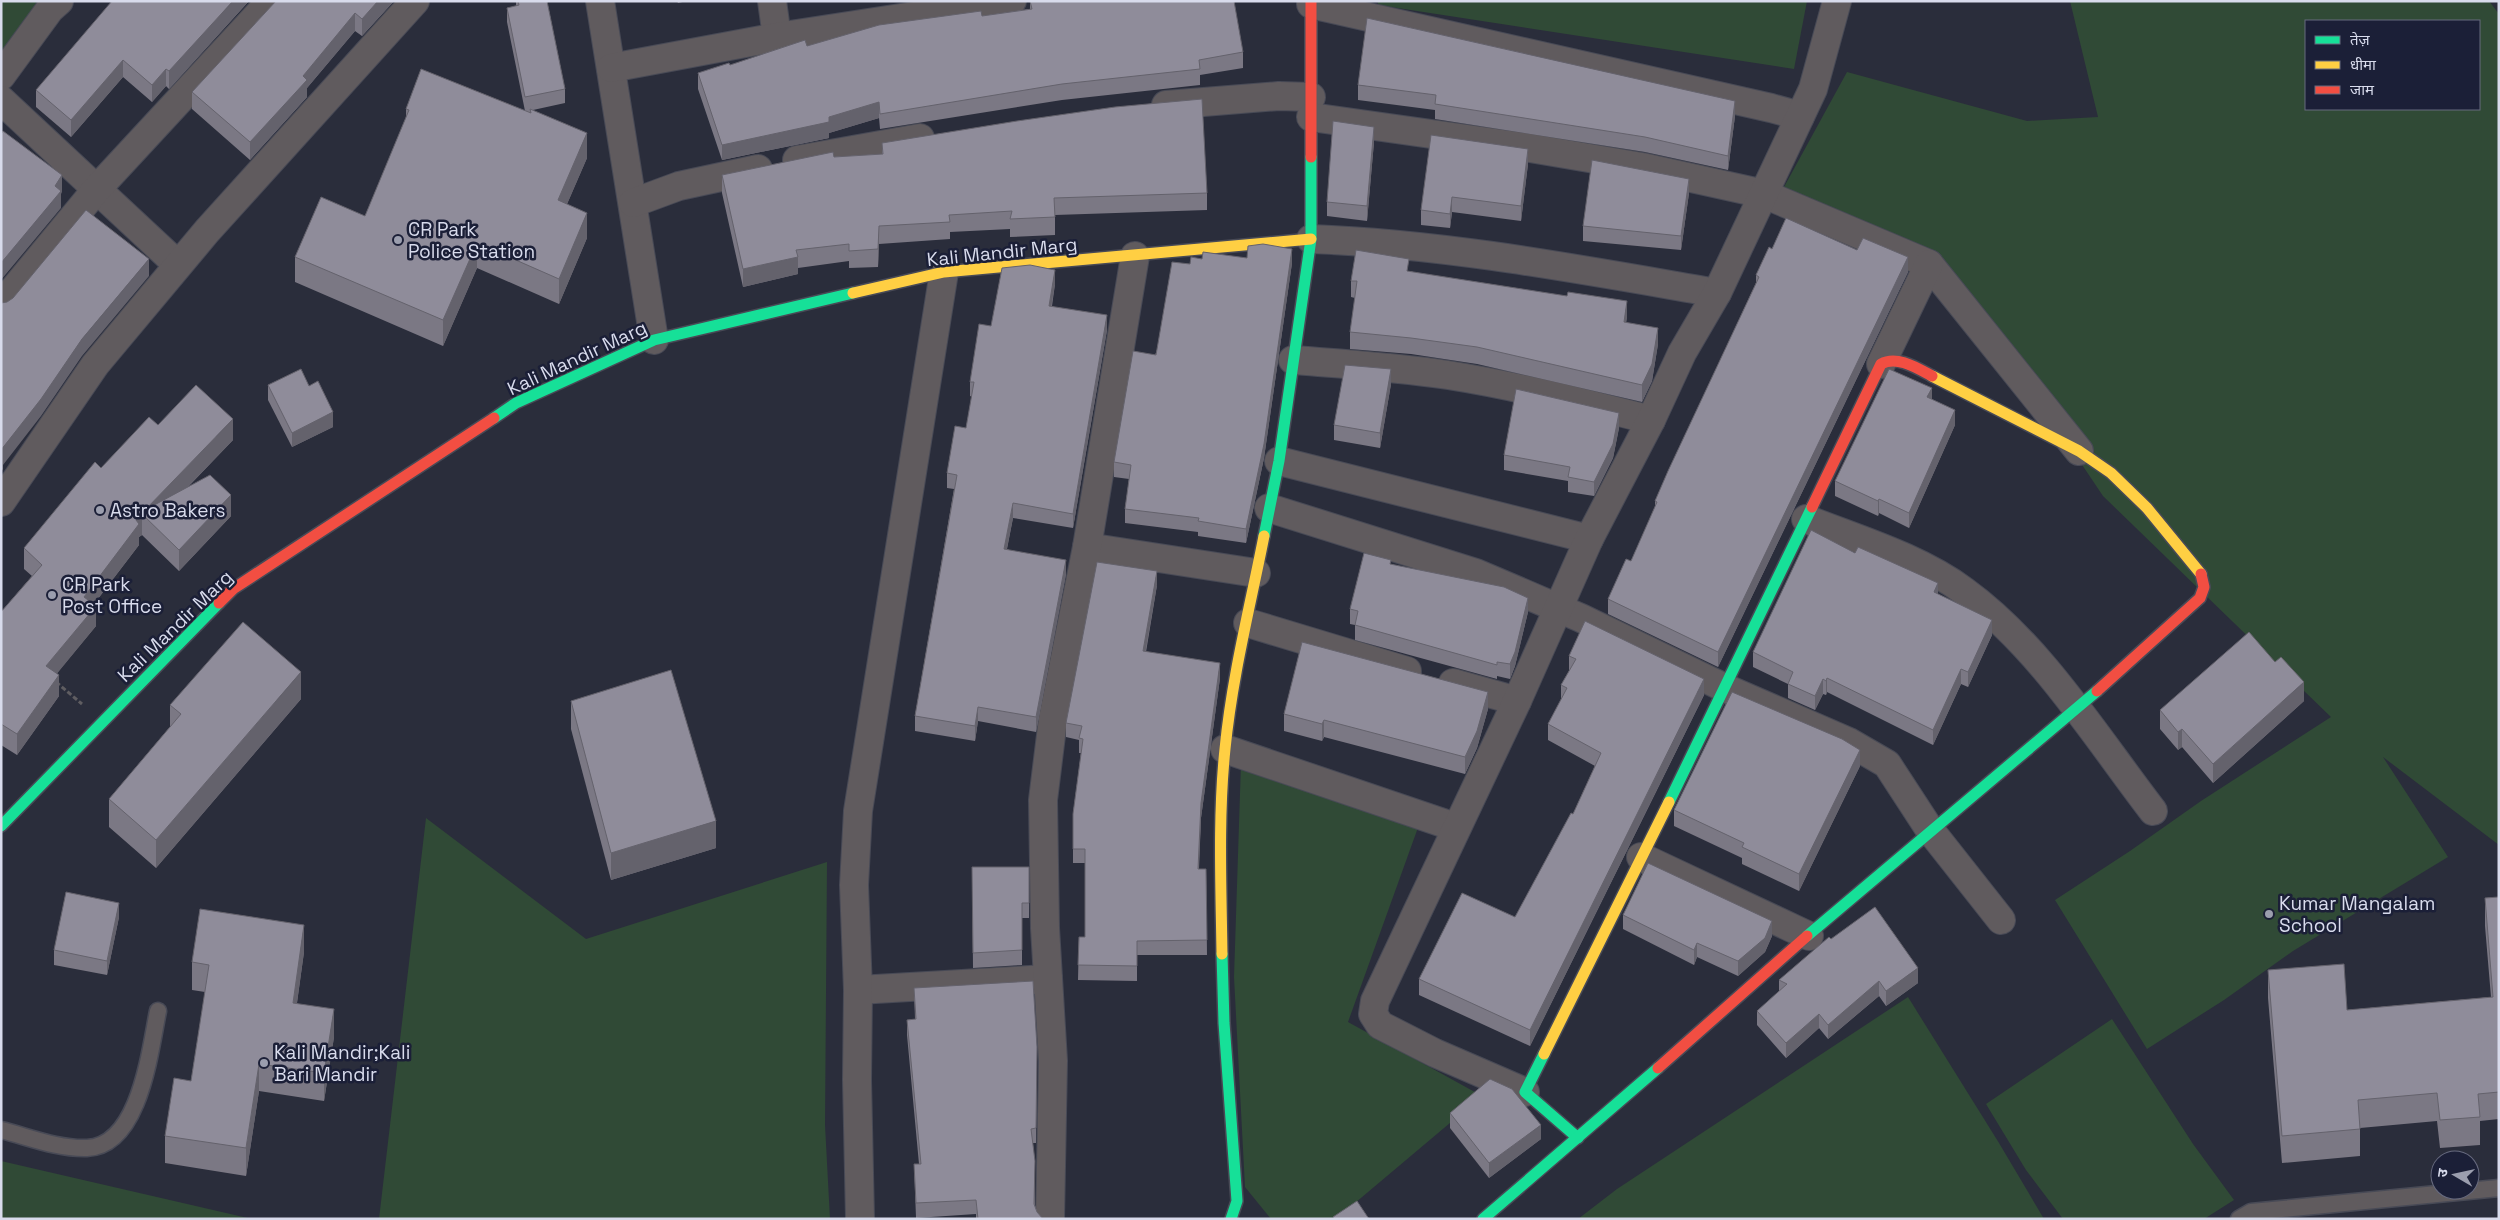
<svg xmlns="http://www.w3.org/2000/svg" width="2500" height="1220" font-family="'Space Grotesk','Noto Sans Devanagari',sans-serif">
	<rect width="100%" height="100%" fill="#2a2d3b"/>
	<!-- green -->
	<g fill="#304a36" fill-rule="evenodd">
		<polygon points="1,1 44,1 1,64"/>
		<polygon points="1378,1 1807,1 1794,69 1378,5"/>
		<path d="M2070,1h419l10,13v831l-116,-88 65,100 -155,94 -69,49 -77,49 -92,-149 75,-49 71,-50 130,-84 -228,-221 -133,-198 -186,-111 63,-115 180,49 71,-4zM2306,21h173v88h-173z"/>
		<polygon points="1241,763 1420,822 1348,1022 1482,1096 1336,1219 1271,1219 1245,1187 1234,977"/>
		<polygon points="426,818 586,939 827,862 825,1125 830,1219 379,1219"/>
		<polygon points="1908,997 1999,1143 2044,1219 1578,1219 1617,1189"/>
		<polygon points="2112,1019 2193,1144 2234,1200 2204,1219 2063,1219 2026,1170 1986,1104"/>
		<polygon points="1,1161 252,1219 1,1219"/>
	</g>
	<g fill="none" stroke-linecap="round" stroke-linejoin="round">
		<!-- lane casing -->
		<g stroke="#484a56" stroke-width="19">
			<g id="lane">
				<path d="M1,1130c28,7 57,19 86,18 53,-2 63,-98 71,-137"/>
				<polyline points="2239,1219 2251,1212 2499,1188"/>
			</g>
		</g>
		<!-- street casing -->
		<g stroke="#484a56" stroke-width="30">
			<g id="street">
				<polyline points="600,1 654,340"/>
				<polyline points="772,1 777,37"/>
				<polyline points="1311,4 1771,108 1800,116"/>
				<polyline points="611,68 777,37 1012,1"/>
				<polyline points="1,76 50,9 59,1"/>
				<polyline points="1,100 178,265"/>
				<polyline points="1166,105 1279,96 1311,97"/>
				<polyline points="1311,117 1530,148 1642,167 1764,194 1929,264 2079,451"/>
				<polyline points="797,160 920,138"/>
				<polyline points="633,203 679,186 758,169"/>
				<path d="M1311,239c136,5 272,31 406,54"/>
				<polyline points="1,305 96,190 271,1"/>
				<path d="M1293,360c52,4 104,7 155,15 69,11 136,28 203,45"/>
				<polyline points="1881,364 1929,264"/>
				<polyline points="1279,461 1589,539"/>
				<polyline points="1,502 95,365 207,231 415,1"/>
				<polyline points="1269,508 1476,573 1581,618 1725,688 1849,742 1887,764 1930,830 2001,920"/>
				<path d="M1806,519c53,21 112,38 158,72 76,55 132,146 189,220"/>
				<polyline points="1087,547 1256,573"/>
				<polyline points="1248,623 1407,671"/>
				<polyline points="1453,683 1517,701"/>
				<polyline points="1225,749 1455,827"/>
				<polyline points="1641,857 1809,936"/>
				<polyline points="858,990 1048,979"/>
				<polyline points="1525,1092 1435,1053 1380,1025 1373,1014 1375,1001 1517,701 1589,539 1651,420 1682,353 1717,293 1813,89 1837,1"/>
				<polyline points="860,1219 857,1080 858,990 854,885 858,811 944,272"/>
				<polyline points="1050,1219 1053,1061 1045,928 1043,800 1053,719 1087,547 1135,256"/>
			</g>
		</g>
		<!-- fast casing -->
		<g stroke="#484a56" stroke-width="14">
			<g id="fast">
				<polyline points="494,418 516,403 654,340 853,293"/>
				<polyline points="1264,536 1279,461 1311,239 1311,157"/>
				<polyline points="1669,802 1812,507"/>
				<polyline points="1,826 219,603"/>
				<polyline points="1807,936 2097,691"/>
				<polyline points="1222,954 1224,1023 1237,1201 1231,1219"/>
				<polyline points="1544,1054 1525,1092 1578,1138"/>
				<polyline points="1483,1219 1658,1068"/>
			</g>
		</g>
		<!-- slow casing -->
		<g stroke="#484a56" stroke-width="14">
			<g id="slow">
				<polyline points="853,293 944,272 1311,239"/>
				<polyline points="1932,376 2079,451 2111,473 2147,508 2201,574"/>
				<path d="M1222,954c-1,-68 -4,-138 3,-205 7,-72 25,-142 39,-213"/>
				<polyline points="1544,1054 1669,802"/>
			</g>
		</g>
		<!-- jam casing -->
		<g stroke="#484a56" stroke-width="14">
			<g id="jam">
				<polyline points="1311,1 1311,157"/>
				<path d="M1812,507l69,-143c16,-9 36,4 51,12"/>
				<polyline points="219,603 233,589 494,418"/>
				<polyline points="2097,691 2200,598 2204,587 2201,574"/>
				<polyline points="1658,1068 1807,936"/>
			</g>
		</g>
		<!-- path -->
		<polyline stroke="#5f5d61" stroke-width="3" stroke-dasharray="5 2.5" stroke-linecap="butt" points="56,682 82,704"/>
		<!-- lane -->
		<use href="#lane" stroke="#605b5e" stroke-width="16"/>
		<!-- street -->
		<use href="#street" stroke="#605b5e" stroke-width="28"/>
		<!-- fast -->
		<use href="#fast" stroke="#16e098" stroke-width="11"/>
		<!-- slow -->
		<use href="#slow" stroke="#ffcf43" stroke-width="11"/>
		<!-- jam -->
		<use href="#jam" stroke="#f24e42" stroke-width="11"/>
	</g>
	<!-- wall -->
	<g fill="#7b7884">
		<polygon points="249,1 169,89 166,86 152,102 123,77 71,137 36,107 36,90"/>
		<polygon points="276,1 394,1 362,36 355,31 307,88 307,97 250,160 192,109 192,92"/>
		<polygon points="516,1 547,1 565,89 565,103 533,110 587,158 567,204 587,238 559,304 477,268 443,346 295,282 295,257 365,216 406,119 406,109 525,111 507,22 507,8 516,6"/>
		<polygon points="677,1 687,1 678,3"/>
		<polygon points="1030,1 1243,52 1243,68 1200,75 1200,85 1062,100 880,129 879,118 829,133 829,138 722,160 698,89 698,73 807,46 982,16 1030,9"/>
		<polygon points="1358,85 1735,116 1728,170 1645,152 1435,119 1435,110 1358,100"/>
		<polygon points="1374,142 1367,221 1327,216 1327,202"/>
		<polygon points="882,143 1207,193 1207,210 1055,215 1055,235 1010,237 1010,229 950,232 950,239 879,244 878,267 849,268 849,261 798,268 798,274 743,287 722,193 722,175 834,157 882,154"/>
		<polygon points="1528,164 1521,221 1452,212 1450,228 1421,225 1421,210"/>
		<polygon points="1689,193 1681,250 1583,241 1583,226"/>
		<polygon points="1772,249 1857,250 1908,272 1718,667 1608,614 1608,599 1631,561 1655,508 1655,501 1756,283 1756,275"/>
		<polygon points="1292,263 1264,458 1246,543 1198,536 1198,532 1125,523 1125,509 1129,479 1114,477 1114,462 1190,264"/>
		<polygon points="1409,271 1627,317 1626,322 1658,344 1652,381 1642,402 1477,364 1411,354 1350,349 1350,332 1355,298 1351,297 1351,281"/>
		<polygon points="1055,284 1052,306 1107,330 1073,528 1013,518 1007,549 1066,574 1036,732 978,721 975,741 915,731 915,716 954,489 947,488 947,473 966,428 972,397 970,396 970,382 991,326"/>
		<polygon points="1391,384 1380,448 1334,440 1334,425"/>
		<polygon points="268,385 309,386 333,427 292,447 268,400"/>
		<polygon points="1932,399 1955,425 1909,528 1879,513 1878,516 1835,496 1835,481"/>
		<polygon points="158,425 233,440 187,488 231,516 179,571 142,535 139,537 139,545 94,604 96,626 57,673 59,696 17,755 1,745 1,612 32,576 24,569 24,548 101,468"/>
		<polygon points="1619,428 1613,458 1594,496 1568,492 1568,481 1504,470 1504,455"/>
		<polygon points="1391,564 1528,612 1515,666 1510,679 1497,676 1497,679 1355,640 1355,625 1350,624 1350,609"/>
		<polygon points="1157,585 1146,652 1220,678 1201,818 1199,869 1206,869 1207,955 1137,955 1137,981 1078,980 1079,937 1085,937 1085,863 1073,863 1073,814 1081,753 1079,753 1079,740 1066,737 1066,723"/>
		<polygon points="1938,594 1992,635 1968,687 1961,684 1933,745 1827,692 1826,695 1823,694 1815,710 1788,698 1788,684 1753,667 1753,652"/>
		<polygon points="1569,656 1704,695 1530,1046 1419,995 1419,979 1515,917 1573,814 1595,766 1548,740 1548,724 1561,700 1561,685 1569,671"/>
		<polygon points="301,699 156,868 109,827 109,799 170,727 170,705"/>
		<polygon points="571,701 716,848 611,880 571,729"/>
		<polygon points="2304,701 2213,783 2182,747 2178,750 2160,729 2160,710"/>
		<polygon points="1488,709 1477,748 1465,774 1324,737 1322,741 1284,731 1284,714"/>
		<polygon points="1860,766 1799,891 1742,864 1742,858 1674,826 1674,810"/>
		<polygon points="972,867 1029,867 1029,918 1022,918 1022,965 973,968"/>
		<polygon points="2499,897 2499,1119 2480,1121 2480,1145 2440,1148 2437,1121 2360,1128 2360,1156 2282,1163 2268,998 2268,970 2347,1010 2491,997 2485,926 2485,898"/>
		<polygon points="1623,915 1772,936 1765,952 1738,976 1697,957 1694,965 1623,929"/>
		<polygon points="119,917 107,975 54,965 54,950"/>
		<polygon points="1831,939 1918,983 1886,1006 1879,996 1828,1039 1819,1028 1786,1058 1757,1025 1757,1011 1779,991 1779,980"/>
		<polygon points="304,952 297,1003 334,1037 324,1101 259,1091 246,1176 165,1163 165,1136 191,1081 205,992 192,990 192,962"/>
		<polygon points="914,988 1037,1047 1036,1143 1033,1143 1035,1205 1037,1212 1043,1219 976,1219 976,1214 916,1218 914,1164 919,1164 907,1035 907,1020 915,1019"/>
		<polygon points="1450,1113 1541,1139 1489,1178 1450,1128"/>
	</g>
	<!-- shaded-wall -->
	<g fill="#64626c">
		<polygon points="233,1 249,1 169,89 169,71"/>
		<polygon points="378,1 394,1 362,36 362,19"/>
		<polygon points="355,13 355,31 307,88 307,97 250,160 250,142 303,76"/>
		<polygon points="123,60 123,77 71,137 71,120"/>
		<polygon points="166,69 166,86 152,102 152,85"/>
		<polygon points="1735,101 1735,116 1728,170 1728,156"/>
		<polygon points="879,102 879,118 829,133 829,138 722,160 722,145 829,117"/>
		<polygon points="1374,127 1374,142 1367,221 1367,206"/>
		<polygon points="587,133 587,158 558,225 558,200"/>
		<polygon points="1528,149 1528,164 1521,221 1521,206"/>
		<polygon points="62,175 62,192 61,194 61,208 1,280 1,263"/>
		<polygon points="1689,179 1689,193 1681,250 1681,236"/>
		<polygon points="1452,197 1452,212 1450,228 1450,214"/>
		<polygon points="587,213 587,238 559,304 559,279"/>
		<polygon points="879,226 879,244 878,267 878,249"/>
		<polygon points="477,243 477,268 443,346 443,320"/>
		<polygon points="1292,249 1292,263 1264,458 1246,543 1246,529"/>
		<polygon points="798,257 798,274 743,287 743,269"/>
		<polygon points="1908,257 1908,272 1718,667 1718,652"/>
		<polygon points="149,259 149,276 82,356 41,416 3,465 3,469 1,472 1,450 82,339"/>
		<polygon points="1055,270 1055,284 1049,320 1049,306"/>
		<polygon points="1627,301 1627,317 1624,339 1624,322"/>
		<polygon points="1107,315 1107,330 1073,528 1073,514"/>
		<polygon points="1658,328 1658,344 1652,381 1642,402 1642,385"/>
		<polygon points="1391,369 1391,384 1380,448 1380,433"/>
		<polygon points="1932,388 1932,403 1927,397"/>
		<polygon points="1955,410 1955,425 1909,528 1909,513"/>
		<polygon points="333,412 333,427 292,447 292,433"/>
		<polygon points="1619,413 1619,428 1613,458 1594,496 1594,482"/>
		<polygon points="233,419 233,440 152,524 145,510"/>
		<polygon points="231,495 231,516 179,571 179,550"/>
		<polygon points="1879,499 1879,513 1878,516 1878,501"/>
		<polygon points="1013,503 1013,518 1004,563 1004,549"/>
		<polygon points="142,514 142,535 139,537 139,545 84,617 84,597 136,520"/>
		<polygon points="1066,560 1066,574 1036,732 1036,717"/>
		<polygon points="1157,571 1157,585 1143,666 1143,651"/>
		<polygon points="1938,583 1938,597 1934,592"/>
		<polygon points="1528,598 1528,612 1515,666 1510,679 1510,664"/>
		<polygon points="96,606 96,626 46,687 46,666"/>
		<polygon points="1992,620 1992,635 1968,687 1968,672"/>
		<polygon points="1220,663 1220,678 1201,818 1198,883 1201,803"/>
		<polygon points="1961,669 1961,684 1933,745 1933,730"/>
		<polygon points="301,672 301,699 156,868 156,840"/>
		<polygon points="59,675 59,696 17,755 17,734"/>
		<polygon points="1827,678 1827,692 1826,695 1826,681"/>
		<polygon points="1704,679 1704,695 1530,1046 1530,1030"/>
		<polygon points="1823,679 1823,694 1815,710 1815,696"/>
		<polygon points="2304,682 2304,701 2213,783 2213,764"/>
		<polygon points="1488,692 1488,709 1477,748 1465,774 1465,757"/>
		<polygon points="978,707 978,721 975,741 975,726"/>
		<polygon points="1324,720 1324,737 1322,741 1322,724"/>
		<polygon points="2182,729 2182,747 2178,750 2178,732"/>
		<polygon points="1860,750 1860,766 1799,891 1799,874"/>
		<polygon points="716,821 716,848 611,880 611,853"/>
		<polygon points="119,903 119,917 107,975 107,961"/>
		<polygon points="1772,921 1772,936 1765,952 1738,976 1738,961"/>
		<polygon points="304,925 304,952 293,1031 293,1003"/>
		<polygon points="1697,943 1697,957 1694,965 1694,950"/>
		<polygon points="1918,968 1918,983 1886,1006 1886,991"/>
		<polygon points="1879,981 1879,996 1828,1039 1828,1025"/>
		<polygon points="334,1009 334,1037 324,1101 324,1073"/>
		<polygon points="1819,1014 1819,1028 1786,1058 1786,1043"/>
		<polygon points="259,1064 259,1091 246,1176 246,1148"/>
		<polygon points="1541,1125 1541,1139 1489,1178 1489,1163"/>
	</g>
	<!-- building -->
	<g fill="#8f8c9a" stroke="#64626c">
		<polygon points="112,1 233,1 169,71 166,69 152,85 123,60 71,120 36,90"/>
		<polygon points="276,1 378,1 362,19 355,13 303,76 307,80 250,142 192,92"/>
		<polygon points="518,1 547,1 565,89 525,97 507,8 519,5"/>
		<polygon points="1030,1 1234,1 1243,52 1199,60 1200,69 1062,84 880,114 879,102 829,117 829,122 722,145 698,73 729,63 730,65 805,40 807,46 879,25 981,11 982,16 1032,9"/>
		<polygon points="1367,18 1735,101 1728,156 1645,137 1435,104 1436,95 1358,85"/>
		<polygon points="421,69 531,113 530,109 587,133 558,200 587,213 559,279 477,243 443,320 295,257 321,197 365,216 409,110 406,109"/>
		<polygon points="1202,99 1207,193 1054,198 1055,217 1010,219 1012,211 949,215 950,222 879,226 878,249 849,251 849,244 796,250 798,257 743,269 722,175 833,152 834,157 883,154 882,143 1017,121 1115,107"/>
		<polygon points="1333,121 1374,127 1367,206 1327,202"/>
		<polygon points="3,131 62,175 55,186 61,191 1,263 1,134"/>
		<polygon points="1431,135 1528,149 1521,206 1452,197 1450,214 1421,210"/>
		<polygon points="1592,160 1689,179 1681,236 1583,226"/>
		<polygon points="86,210 149,259 82,339 41,399 1,450 1,303 7,302 13,298"/>
		<polygon points="1786,218 1857,250 1863,238 1908,257 1718,652 1608,599 1626,559 1631,561 1657,502 1655,501 1668,471 1759,277 1756,275 1769,247 1772,249"/>
		<polygon points="1263,244 1292,249 1264,444 1246,529 1198,521 1199,518 1125,509 1131,465 1114,462 1133,351 1156,355 1172,262 1190,264 1191,257 1202,259 1203,252 1247,258 1248,246"/>
		<polygon points="1356,250 1409,259 1407,271 1567,296 1568,292 1627,301 1624,322 1658,328 1652,364 1642,385 1477,347 1411,338 1350,332 1357,281 1351,281"/>
		<polygon points="1030,265 1055,270 1049,306 1107,315 1073,514 1013,503 1004,549 1066,560 1036,717 978,707 975,726 915,716 957,475 947,473 955,426 966,428 974,382 970,382 979,324 991,326 1002,268"/>
		<polygon points="1345,365 1391,369 1380,433 1334,425"/>
		<polygon points="301,369 309,386 318,381 333,412 292,433 268,385"/>
		<polygon points="1889,369 1932,388 1927,397 1955,410 1909,513 1879,499 1878,501 1835,481"/>
		<polygon points="196,385 233,419 145,510 210,475 231,495 179,550 142,514 136,520 139,524 84,597 96,606 46,666 59,675 17,734 1,724 1,612 42,565 24,548 95,462 101,468 149,417 158,425"/>
		<polygon points="1516,389 1619,413 1613,444 1594,482 1568,477 1570,467 1504,455"/>
		<polygon points="1811,530 1855,553 1858,547 1938,583 1934,592 1992,620 1968,672 1961,669 1933,730 1827,678 1826,681 1823,679 1815,696 1788,684 1793,672 1753,652"/>
		<polygon points="1364,553 1391,560 1390,564 1504,587 1528,598 1515,652 1510,664 1497,662 1497,665 1355,625 1358,611 1350,609"/>
		<polygon points="1097,562 1157,571 1143,651 1220,663 1201,803 1198,869 1206,869 1207,940 1137,941 1137,966 1078,965 1079,937 1085,937 1085,849 1073,849 1073,814 1083,739 1079,738 1082,726 1066,723"/>
		<polygon points="1585,621 1704,679 1530,1030 1419,979 1462,893 1515,917 1571,813 1573,814 1601,753 1548,724 1567,688 1561,685 1576,659 1569,656"/>
		<polygon points="243,622 301,672 156,840 109,799 181,714 170,705"/>
		<polygon points="2249,632 2275,662 2281,657 2304,682 2213,764 2182,729 2178,732 2160,710"/>
		<polygon points="1302,642 1488,692 1477,731 1465,757 1324,720 1322,724 1284,714"/>
		<polygon points="671,670 716,821 611,853 571,701"/>
		<polygon points="1732,692 1842,739 1860,750 1799,874 1742,847 1744,843 1674,810"/>
		<polygon points="1648,863 1772,921 1765,938 1738,961 1697,943 1694,950 1623,915"/>
		<polygon points="972,867 1029,867 1029,903 1022,903 1022,950 973,953"/>
		<polygon points="66,892 119,903 107,961 54,950"/>
		<polygon points="2499,897 2499,1092 2478,1094 2480,1117 2440,1120 2437,1093 2358,1100 2360,1129 2282,1136 2268,970 2344,964 2347,1010 2493,997 2485,898"/>
		<polygon points="1875,907 1918,968 1886,991 1879,981 1828,1025 1819,1014 1786,1043 1757,1011 1787,984 1779,980 1829,937 1831,939"/>
		<polygon points="200,909 304,925 293,1003 334,1009 324,1073 259,1064 246,1148 165,1136 174,1078 191,1081 209,965 192,962"/>
		<polygon points="1033,981 1037,1047 1036,1128 1031,1129 1035,1161 1034,1204 1037,1212 1043,1219 978,1219 976,1200 916,1203 914,1164 921,1164 907,1020 916,1019 914,988"/>
		<polygon points="1490,1079 1512,1089 1541,1125 1489,1163 1450,1113"/>
		<polygon points="1357,1201 1369,1219 1335,1219 1333,1217"/>
	</g>
	<!-- markers -->
	<g fill="#9b9eae" stroke="#1b1f37" stroke-width="2">
		<circle cx="398" cy="240" r="5"/>
		<circle cx="100" cy="510" r="5"/>
		<circle cx="52" cy="595" r="5"/>
		<circle cx="2269" cy="914" r="5"/>
		<circle cx="264" cy="1063" r="5"/>
	</g>
	<g text-anchor="middle" dominant-baseline="central" stroke-width="5" stroke-linejoin="round" paint-order="stroke">
		<!-- poi labels -->
		<g font-size="19" fill="#d8dbec" stroke="#1b1f37" text-anchor="start">
			<text x="408" y="229">CR Park<tspan x="408" dy="22">Police Station</tspan></text>
			<text x="110" y="510">Astro Bakers</text>
			<text x="62" y="584">CR Park<tspan x="62" dy="22">Post Office</tspan></text>
			<text x="2279" y="903">Kumar Mangalam<tspan x="2279" dy="22">School</tspan></text>
			<text x="274" y="1052">Kali Mandir;Kali<tspan x="274" dy="22">Bari Mandir</tspan></text>
		</g>
		<!-- street labels -->
		<g font-size="19" fill="#d8dbec" stroke="#1b1f37">
			<text transform="translate(1002 252) rotate(-6)">Kali Mandir Marg</text>
			<text transform="translate(577 358) rotate(-25)">Kali Mandir Marg</text>
			<text transform="translate(175 626) rotate(-44)">Kali Mandir Marg</text>
		</g>
	</g>
	<!-- border -->
	<rect width="2500" height="1220" fill="none" stroke="#d8dbec" stroke-width="5"/>
	<!-- legend -->
	<rect x="2305" y="20" width="175" height="90" fill="#1b1f37" stroke="#676a7f"/>
	<rect x="2315" y="36" width="25" height="8" fill="#16e098" stroke="#676a7f"/>
	<text x="2350" y="45" font-size="15" fill="#d8dbec">तेज़</text>
	<rect x="2315" y="61" width="25" height="8" fill="#ffcf43" stroke="#676a7f"/>
	<text x="2350" y="70" font-size="15" fill="#d8dbec">धीमा</text>
	<rect x="2315" y="86" width="25" height="8" fill="#f24e42" stroke="#676a7f"/>
	<text x="2350" y="95" font-size="15" fill="#d8dbec">जाम</text>
	<!-- north arrow -->
	<g transform="translate(2455 1175) rotate(279)"><circle r="24" fill="#1b1f37" stroke="#676a7f"/>
	<path d="M0-4L9 19L0 12L-9 19Z" fill="#9b9eae"/>
	<text y="-8" font-size="14" font-weight="bold" text-anchor="middle" fill="#d8dbec">उ</text>
	</g>
</svg>
